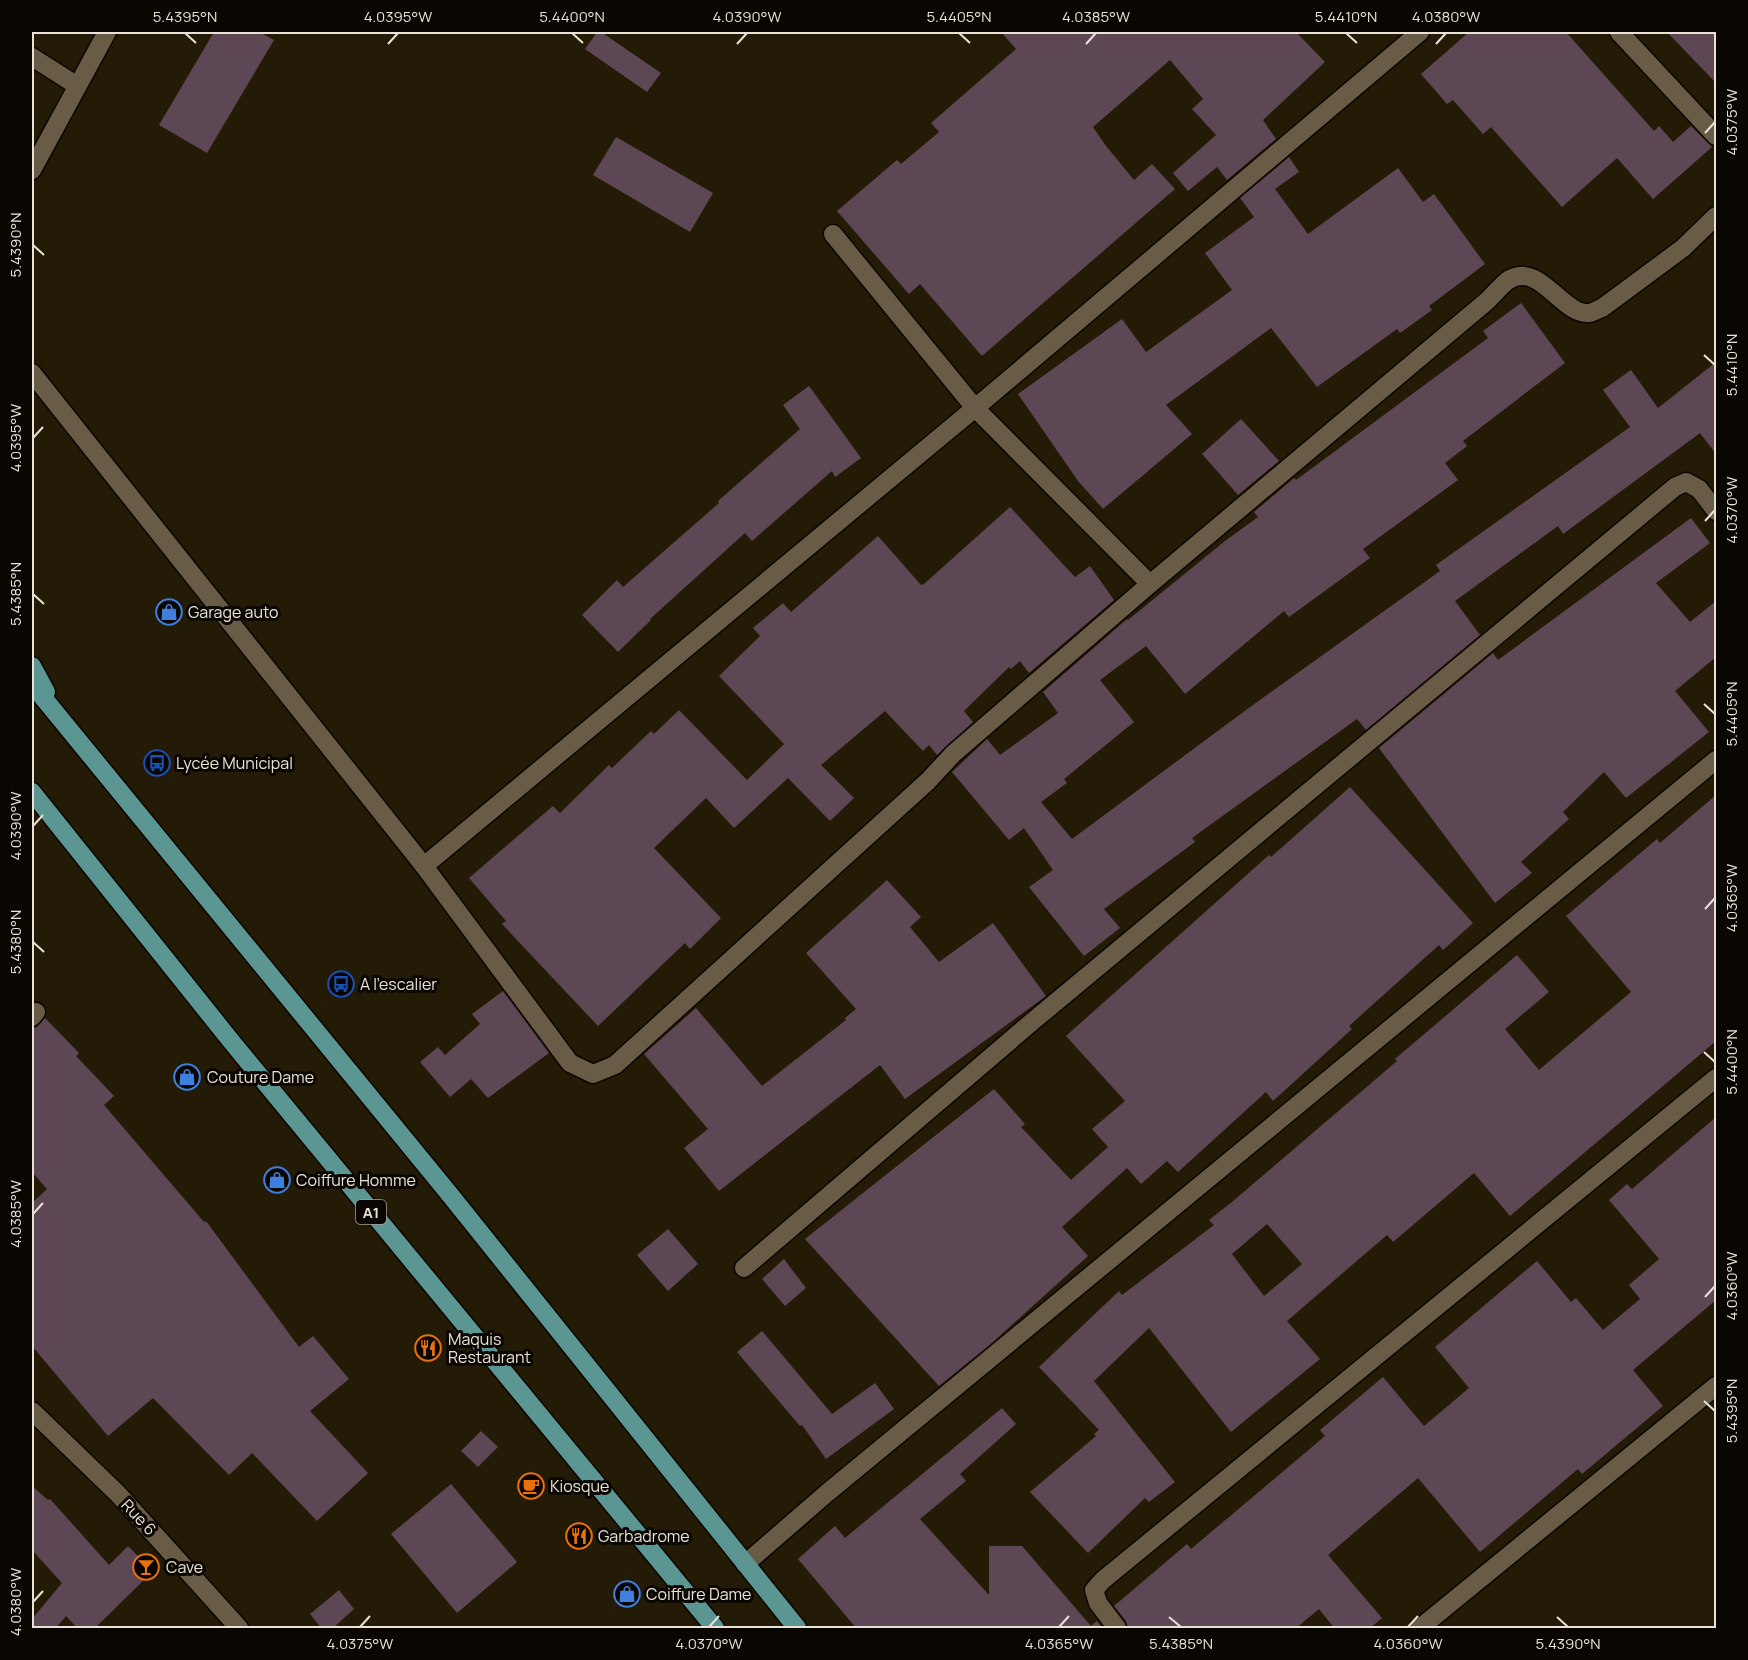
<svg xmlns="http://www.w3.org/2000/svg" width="1748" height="1660" font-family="Manrope,sans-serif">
	<rect width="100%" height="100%" fill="#241b07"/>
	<!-- building -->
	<g fill="#5d4754" fill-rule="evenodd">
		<polygon points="214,32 259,32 274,40 207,153 159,125"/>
		<polygon points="597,32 601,32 661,73 647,92 585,49"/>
		<polygon points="1001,32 1296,32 1325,62 1263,120 1276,139 1227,180 1217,167 1188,191 1173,173 1216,135 1192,109 1203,99 1170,60 1093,127 1106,146 1134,180 1152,164 1175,189 982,356 920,284 909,294 837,211 897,160 901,164 939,132 931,123 1016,49"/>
		<polygon points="1469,32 1566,32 1654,131 1659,126 1673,142 1691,126 1712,147 1653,199 1617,158 1562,207 1491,127 1483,134 1453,100 1447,104 1421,74"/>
		<polygon points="1667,32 1716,32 1716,83"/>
		<polygon points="616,137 713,193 690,232 593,175"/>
		<polygon points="1289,157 1299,172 1275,189 1308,234 1398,168 1423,202 1434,194 1485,264 1429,306 1432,310 1400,333 1397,329 1317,387 1271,328 1166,405 1192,434 1103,509 1078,481 1018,394 1122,319 1146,352 1232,290 1205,253 1254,217 1240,198"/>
		<polygon points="1521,303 1565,363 1463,441 1467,446 1445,463 1458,480 1363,549 1370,558 1289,617 1284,611 1185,694 1146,646 1100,680 1134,722 1064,779 1067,783 1041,802 1072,839 1246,710 1440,571 1436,565 1630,427 1603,390 1631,370 1658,408 1716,362 1716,454 1700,433 1563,534 1558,526 1455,601 1480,635 1366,730 1357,719 1192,838 1195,842 1104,909 1120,928 1084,956 1029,887 1053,870 1024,828 1009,840 952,772 987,739 1000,755 1058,713 1043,692 1127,619 1128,620 1225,541 1258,517 1254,512 1294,478 1296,480 1488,338 1483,331"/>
		<polygon points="809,386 861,458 835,477 832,471 752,541 745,533 650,619 651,620 618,652 582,615 617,580 623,587 719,503 718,501 800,429 783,405"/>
		<polygon points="1241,419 1279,461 1238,495 1202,454"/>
		<polygon points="1010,507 1075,577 1090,566 1114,600 1029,673 1020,661 1011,669 1009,667 964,711 973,722 937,755 929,745 923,751 885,711 821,765 854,798 830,821 788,778 734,828 706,798 654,848 721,918 690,949 685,943 598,1026 502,924 506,921 469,878 553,806 560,813 609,765 612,768 651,731 654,734 679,710 747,780 784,744 719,676 760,636 753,628 783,603 791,612 878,536 921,585 924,584"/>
		<polygon points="1691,518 1710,543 1656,583 1690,622 1716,601 1716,657 1675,691 1709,732 1626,798 1604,772 1563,812 1569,819 1521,862 1532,873 1495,903 1379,748 1493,653 1498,660"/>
		<polygon points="1350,787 1473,923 1443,950 1439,945 1349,1026 1352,1029 1273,1101 1266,1092 1178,1172 1167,1161 1141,1184 1127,1168 1062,1227 1088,1256 993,1342 939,1386 805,1239 994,1089 1025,1124 1021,1127 1071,1180 1108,1147 1092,1129 1125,1101 1066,1036 1269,855 1271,857"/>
		<path d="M1716,795v246l-206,175 -36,-43 -81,69 -6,-7 -100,86 33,38 -89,73 -82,-104 -55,53 81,101 -26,20 -4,-4 -57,55 -58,-61 66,-56 -2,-2 5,-4 -60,-63 80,-76 3,4 92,-70 -5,-5 23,-18 165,-141 -2,-2 122,-104 32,37 -44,37 34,41 92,-78 -65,-76 91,-77 3,4zM1267,1224l35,40 -38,32 -32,-42z"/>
		<polygon points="887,880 921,917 910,927 939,962 993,923 1046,996 905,1099 880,1065 719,1191 684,1148 708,1129 644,1054 696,1008 762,1086 846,1020 845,1018 856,1009 806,953"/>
		<polygon points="503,991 549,1053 488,1098 471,1079 450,1097 420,1062 438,1047 445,1055 480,1024 472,1014"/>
		<polygon points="45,1018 79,1053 76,1056 114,1096 104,1105 204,1222 206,1221 299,1347 313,1336 349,1379 310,1411 368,1473 317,1521 252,1453 229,1475 153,1398 108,1436 32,1346 32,1203 47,1189 32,1172 32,1028 37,1027"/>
		<polygon points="1716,1117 1716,1300 1633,1370 1663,1406 1582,1474 1578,1469 1480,1552 1418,1478 1328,1555 1382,1618 1369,1629 1335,1629 1319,1609 1295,1629 1128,1629 1126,1621 1114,1606 1187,1544 1191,1549 1325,1436 1320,1430 1383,1377 1424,1426 1469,1388 1435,1347 1537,1261 1571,1302 1576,1298 1603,1330 1640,1299 1629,1285 1659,1259 1609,1200 1627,1184 1632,1189"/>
		<polygon points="668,1229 698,1264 668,1291 637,1255"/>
		<polygon points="784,1259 806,1288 785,1306 762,1279"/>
		<polygon points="762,1331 832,1414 875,1383 894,1409 826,1459 802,1425 800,1426 737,1352"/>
		<polygon points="1002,1408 1016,1424 960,1474 966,1481 920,1519 989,1595 989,1546 1022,1546 1091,1626 1097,1621 1103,1629 857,1629 798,1559 835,1526 845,1538"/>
		<polygon points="481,1431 498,1447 478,1467 461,1451"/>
		<polygon points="451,1484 517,1562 457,1613 391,1534"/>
		<polygon points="32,1486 48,1500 50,1499 109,1565 128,1546 153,1571 94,1629 78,1629 66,1616 55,1629 32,1629 32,1619 62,1583 32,1550"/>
		<polygon points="339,1590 354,1609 332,1629 322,1629 310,1614"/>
	</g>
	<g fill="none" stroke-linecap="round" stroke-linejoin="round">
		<!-- street casing -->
		<g stroke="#0d0500" stroke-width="21">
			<g id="street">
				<polyline points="1619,32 1716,136"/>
				<polyline points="32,57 76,85"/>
				<polyline points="32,170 107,32"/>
				<polyline points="833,234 975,408 1150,584"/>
				<path d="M32,373l392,493 146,197 23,11 22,-9 313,-284 25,-27 197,-170 337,-283c6,-6 13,-14 20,-20 32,-22 54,34 82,32 4,0 9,-4 13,-5l81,-60 33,-32"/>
				<polyline points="424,866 975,408 1420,32"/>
				<polyline points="32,1017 36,1012"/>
				<polyline points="744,1268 1033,1021 1675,487 1686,482 1699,489 1716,511"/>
				<polyline points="32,1411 118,1494 239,1628"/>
				<polyline points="745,1564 827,1493 1716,760"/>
				<polyline points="1117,1628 1098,1603 1094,1590 1103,1580 1716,1078"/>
				<polyline points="1420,1628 1716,1386"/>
			</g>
		</g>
		<!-- primary casing -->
		<g stroke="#0d0500" stroke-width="21">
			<g id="primary">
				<polyline points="32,666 46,692"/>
				<polyline points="32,684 451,1196 797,1628"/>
				<polyline points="32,792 231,1041 715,1628"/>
			</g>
		</g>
		<!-- street -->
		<use href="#street" stroke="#685c46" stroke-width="18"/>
		<!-- primary -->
		<use href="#primary" stroke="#5b9693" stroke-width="18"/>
	</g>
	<!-- ticks -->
	<path fill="none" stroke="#e9e2d6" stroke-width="2" d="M185,33l11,10M572,33l11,10M959,33l11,10M1346,33l11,10M388,44l10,-11M737,44l10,-11M1086,44l10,-11M1436,44l10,-11M1705,133l10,-11M33,245l11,10M1704,355l11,10M33,438l10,-11M1705,521l10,-11M33,594l11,10M1704,704l11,10M33,826l10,-11M1705,909l10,-11M33,942l11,10M1704,1052l11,10M33,1214l10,-11M1705,1297l10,-11M1704,1401l11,10M33,1602l10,-11M1169,1617l12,10M1557,1617l11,10M360,1627l10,-11M709,1627l10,-11M1059,1627l10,-11M1408,1627l10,-11"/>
	<!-- icons -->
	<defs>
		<g id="shop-ring" transform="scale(1.35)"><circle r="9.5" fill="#0a0602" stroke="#3f7fe0" stroke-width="1.5"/><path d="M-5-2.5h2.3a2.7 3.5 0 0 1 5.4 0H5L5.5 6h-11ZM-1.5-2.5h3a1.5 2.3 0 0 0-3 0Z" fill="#3f7fe0"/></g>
		<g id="bus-ring" transform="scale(1.35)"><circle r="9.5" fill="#0a0602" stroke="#1a4fb4" stroke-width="1.5"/><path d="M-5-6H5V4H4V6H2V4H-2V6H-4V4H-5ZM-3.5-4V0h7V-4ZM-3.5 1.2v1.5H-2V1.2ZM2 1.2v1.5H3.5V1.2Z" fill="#1a4fb4"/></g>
		<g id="restaurant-ring" transform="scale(1.35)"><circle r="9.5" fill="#0a0602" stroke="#e8710a" stroke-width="1.5"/><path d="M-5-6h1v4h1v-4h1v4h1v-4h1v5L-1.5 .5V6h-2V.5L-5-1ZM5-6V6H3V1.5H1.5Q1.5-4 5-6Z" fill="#e8710a"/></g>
		<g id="cafe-ring" transform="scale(1.35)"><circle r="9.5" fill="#0a0602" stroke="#e8710a" stroke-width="1.5"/><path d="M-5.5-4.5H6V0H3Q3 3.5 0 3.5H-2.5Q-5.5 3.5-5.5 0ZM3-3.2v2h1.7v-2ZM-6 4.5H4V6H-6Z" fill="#e8710a"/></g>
		<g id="bar-ring" transform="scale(1.35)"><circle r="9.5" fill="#0a0602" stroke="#e8710a" stroke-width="1.5"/><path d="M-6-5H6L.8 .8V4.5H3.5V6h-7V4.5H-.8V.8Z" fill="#e8710a"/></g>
	</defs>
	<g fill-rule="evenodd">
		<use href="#shop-ring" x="169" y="612"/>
		<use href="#bus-ring" x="157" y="763"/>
		<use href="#bus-ring" x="341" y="984"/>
		<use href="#shop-ring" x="187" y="1077"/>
		<use href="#shop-ring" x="277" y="1180"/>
		<use href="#restaurant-ring" x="428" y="1348"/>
		<use href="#cafe-ring" x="531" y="1486"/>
		<use href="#restaurant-ring" x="579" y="1536"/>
		<use href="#bar-ring" x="146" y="1567"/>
		<use href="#shop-ring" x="627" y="1594"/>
	</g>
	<g text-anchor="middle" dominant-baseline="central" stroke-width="6" stroke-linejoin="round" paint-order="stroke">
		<!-- shield labels -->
		<rect fill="#0a0602" stroke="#a6a096" stroke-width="1.5" x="356" y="1200" width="30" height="24" rx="4.5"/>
		<g font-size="15" font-weight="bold" fill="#e9e2d6">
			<text x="371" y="1212">A1</text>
		</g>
		<!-- poi labels -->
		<g font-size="16" fill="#e9e2d6" stroke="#0a0602" text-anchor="start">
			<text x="188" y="612">Garage auto</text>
			<text x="176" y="763">Lycée Municipal</text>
			<text x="360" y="984">A l'escalier</text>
			<text x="207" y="1077">Couture Dame</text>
			<text x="296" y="1180">Coiffure Homme</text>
			<text x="448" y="1339">Maquis<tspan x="448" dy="18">Restaurant</tspan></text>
			<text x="550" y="1486">Kiosque</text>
			<text x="598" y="1536">Garbadrome</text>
			<text x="166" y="1567">Cave</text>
			<text x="646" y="1594">Coiffure Dame</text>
		</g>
		<!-- street labels -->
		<g font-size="16" fill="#e9e2d6" stroke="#0a0602">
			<text transform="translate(139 1517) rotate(47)">Rue 6</text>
		</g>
	</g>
	<!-- border -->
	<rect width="1748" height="1660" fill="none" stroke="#0a0602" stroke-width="66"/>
	<rect x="33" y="33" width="1682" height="1594" fill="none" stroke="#e9e2d6" stroke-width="2"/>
	<g font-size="15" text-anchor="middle" fill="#e9e2d6">
		<text x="185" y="22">5.4395°N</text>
		<text x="398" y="22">4.0395°W</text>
		<text x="572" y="22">5.4400°N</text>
		<text x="747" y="22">4.0390°W</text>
		<text x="959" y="22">5.4405°N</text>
		<text x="1096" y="22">4.0385°W</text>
		<text x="1346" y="22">5.4410°N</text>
		<text x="1446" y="22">4.0380°W</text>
		<text transform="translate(1732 122) rotate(-90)" y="5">4.0375°W</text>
		<text transform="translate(16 245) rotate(-90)" y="5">5.4390°N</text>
		<text transform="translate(1732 365) rotate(-90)" y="5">5.4410°N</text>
		<text transform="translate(16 438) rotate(-90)" y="5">4.0395°W</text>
		<text transform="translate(1732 510) rotate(-90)" y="5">4.0370°W</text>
		<text transform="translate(16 594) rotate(-90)" y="5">5.4385°N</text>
		<text transform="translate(1732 714) rotate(-90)" y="5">5.4405°N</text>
		<text transform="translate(16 826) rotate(-90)" y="5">4.0390°W</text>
		<text transform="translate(1732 898) rotate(-90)" y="5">4.0365°W</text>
		<text transform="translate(16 942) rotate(-90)" y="5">5.4380°N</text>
		<text transform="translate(1732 1062) rotate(-90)" y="5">5.4400°N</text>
		<text transform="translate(16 1214) rotate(-90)" y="5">4.0385°W</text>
		<text transform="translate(1732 1286) rotate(-90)" y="5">4.0360°W</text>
		<text transform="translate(1732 1411) rotate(-90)" y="5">5.4395°N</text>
		<text transform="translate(16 1602) rotate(-90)" y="5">4.0380°W</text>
		<text x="360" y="1649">4.0375°W</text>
		<text x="709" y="1649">4.0370°W</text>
		<text x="1059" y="1649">4.0365°W</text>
		<text x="1181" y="1649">5.4385°N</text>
		<text x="1408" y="1649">4.0360°W</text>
		<text x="1568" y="1649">5.4390°N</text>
	</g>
</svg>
